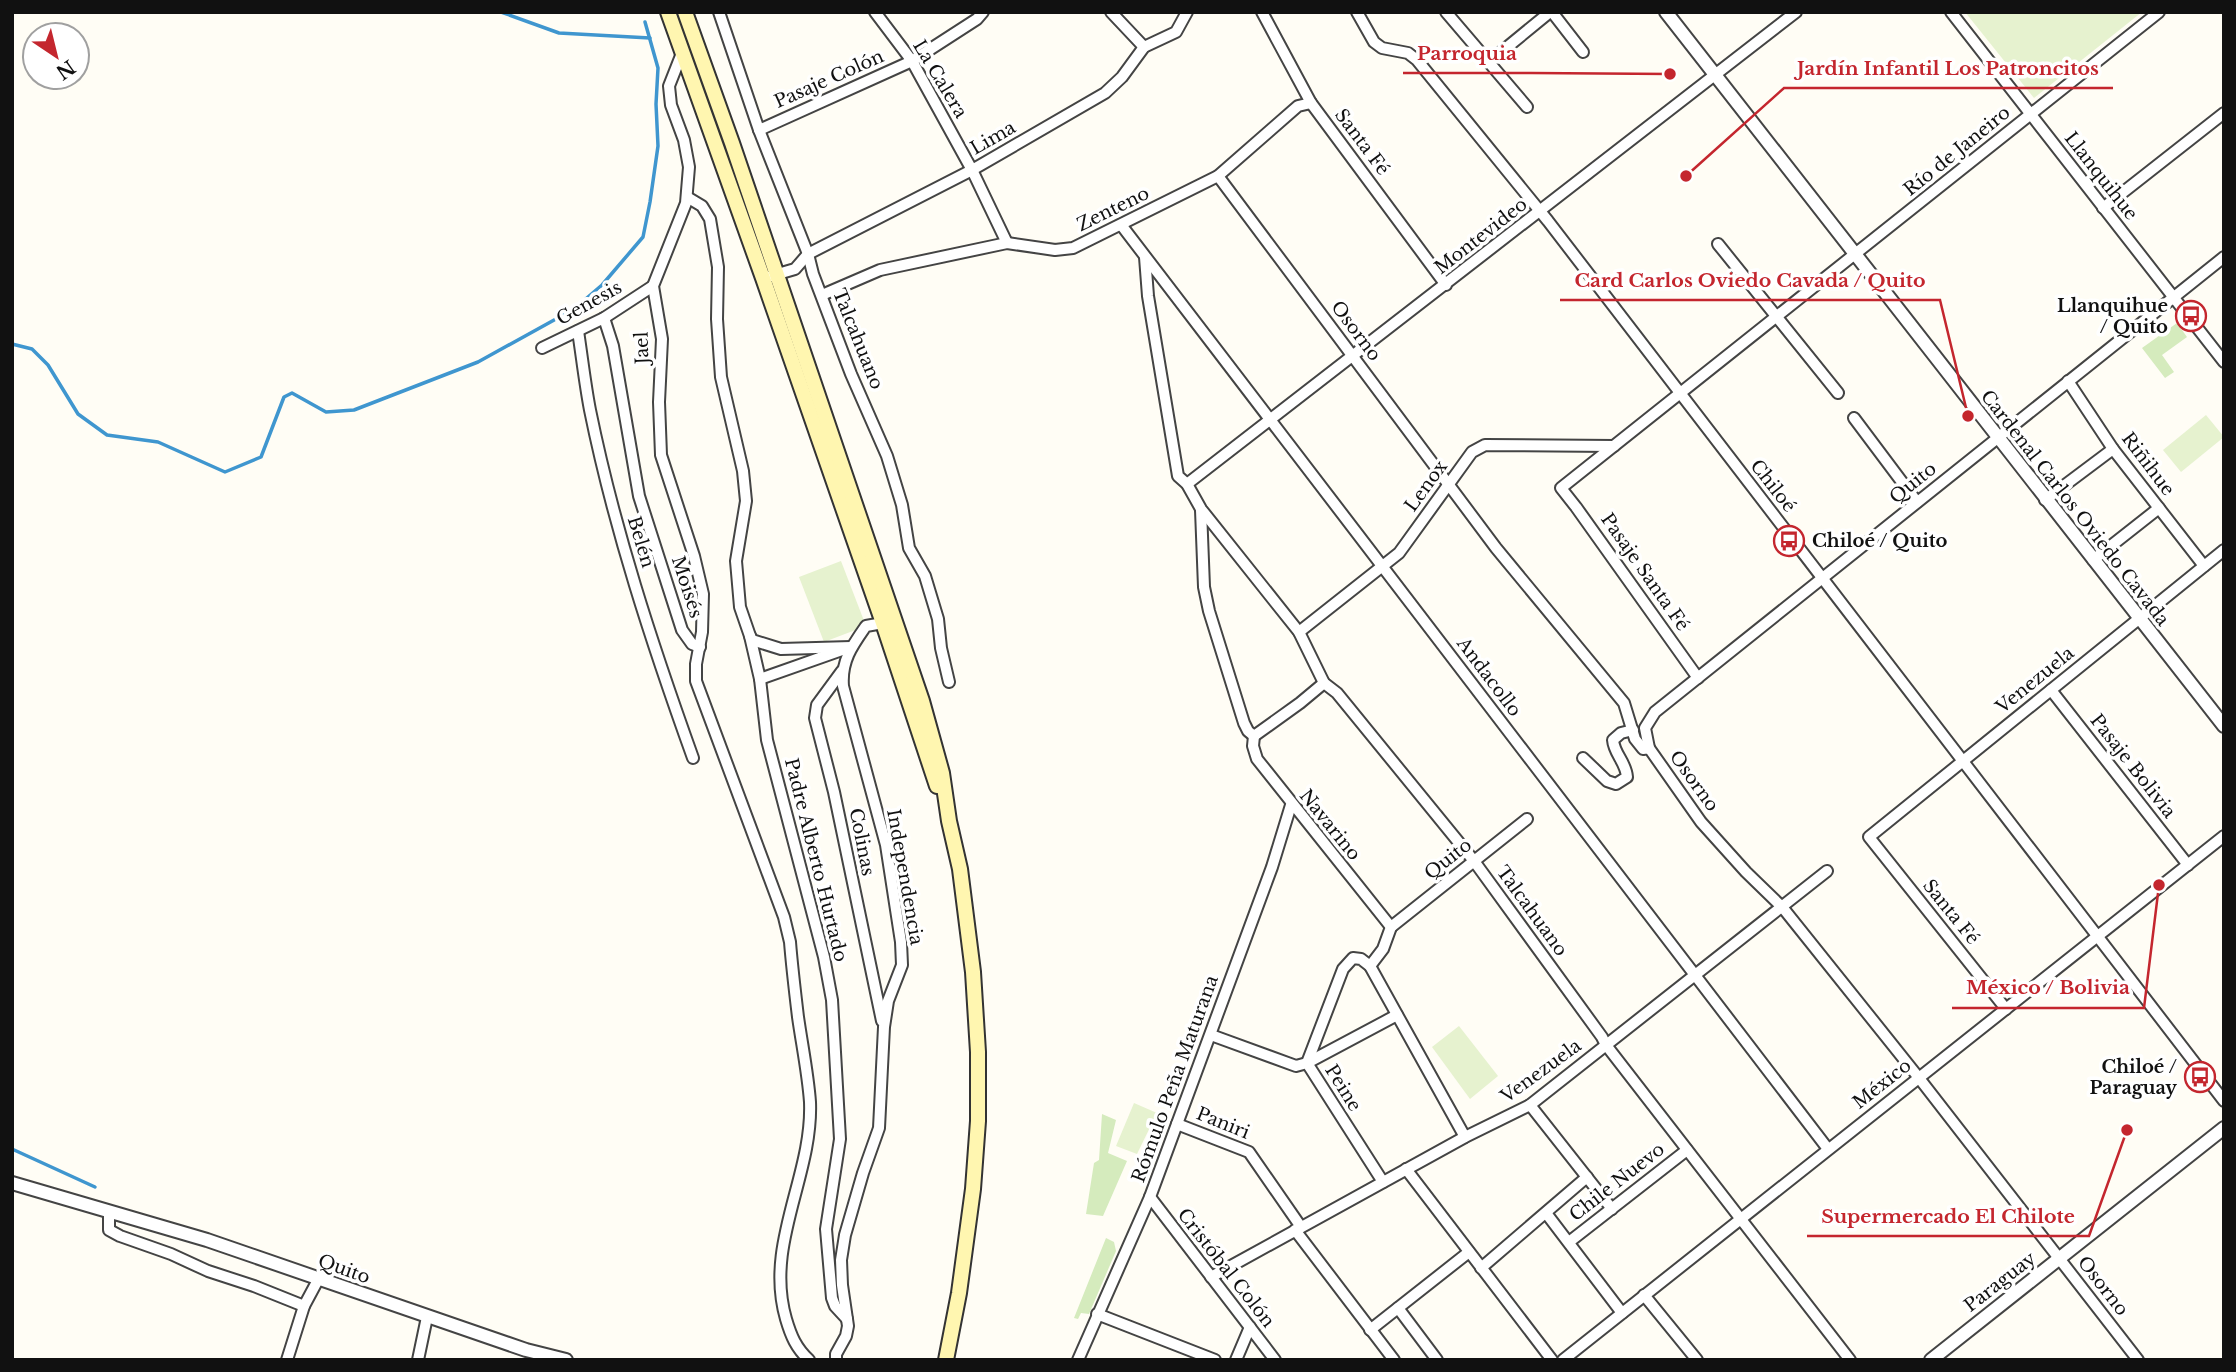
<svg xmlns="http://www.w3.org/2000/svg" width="2236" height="1372" font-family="'Libre Baskerville',serif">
	<rect width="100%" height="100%" fill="#fffdf5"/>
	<!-- green -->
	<g fill="#d5ebbd">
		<polygon points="2177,323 2187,337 2162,355 2174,372 2165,378 2142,348"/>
		<polygon points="1102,1114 1116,1120 1108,1153 1127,1161 1103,1216 1086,1214 1094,1163 1099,1160"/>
		<polygon points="1106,1238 1114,1242 1116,1251 1089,1314 1081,1313 1078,1319 1074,1318"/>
	</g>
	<!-- pitch -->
	<g fill="#e6f2cf">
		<polygon points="1965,12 2142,12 2034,98"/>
		<polygon points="2206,415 2224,437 2181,472 2163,450"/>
		<polygon points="841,561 866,626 824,642 799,577"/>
		<polygon points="1459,1026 1498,1076 1470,1099 1432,1047"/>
		<polygon points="1134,1103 1157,1113 1137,1154 1116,1146"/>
	</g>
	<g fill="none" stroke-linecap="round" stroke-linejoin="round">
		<!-- stream -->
		<g stroke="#3f96cf" stroke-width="3.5">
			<polyline points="501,12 559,33 650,38"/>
			<polyline points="12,344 32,349 48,365 78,414 107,435 158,442 225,472 261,457 284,397 292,393 326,412 354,410 478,362 574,309 602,285 643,237 650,202 658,146 656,104 658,68 645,22"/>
			<polyline points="12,1149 95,1187"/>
		</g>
		<!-- minor casing -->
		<g stroke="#444" stroke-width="14">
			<g id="minor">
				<polyline points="719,12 759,130 808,254 813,274 851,374 887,456 902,505 909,548 925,576 938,619 941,648 949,682"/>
				<polyline points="875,12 912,61 972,170 1007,243"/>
				<polyline points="1111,12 1144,47"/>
				<polyline points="1262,12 1311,103 1446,285"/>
				<polyline points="1357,12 1374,42 1382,48 1408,53 1417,60 1548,221 2224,1101"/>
				<polyline points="1446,12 1527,107"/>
				<polyline points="1552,12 1583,52"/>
				<polyline points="1951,12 2224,362"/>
				<path d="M682,53l-13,33 2,19 13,35 5,27 -3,36 -33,83 9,53 -3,63 2,53 33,101 9,38 -1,38 -6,32v17l88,236 6,25c2,25 5,50 8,75 4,28 10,57 12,85 3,74 -46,142 -24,217 5,17 10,29 23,41"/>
				<polyline points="1489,62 1550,12"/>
				<polyline points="759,130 912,61 977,19 983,12"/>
				<polyline points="1218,176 1496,548 1624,703 1635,739 1643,749 1649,748 1701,822 1746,872 1783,908 1919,1078 2138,1360"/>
				<polyline points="687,197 702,206 710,219 718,267 717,319 721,377 743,471 746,501 736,561 740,607 750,636 760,679 767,740 824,957 832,1000 840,1139 826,1229 832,1298 835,1306 847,1319"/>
				<polyline points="2103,208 2224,113"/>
				<polyline points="1122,226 1828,1149"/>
				<polyline points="1718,244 1838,393"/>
				<polyline points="1145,257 1148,296 1178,476 1187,484 1201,509 1299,632 1324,683 1337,693 1474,861 1602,1037 1606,1045 1850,1360"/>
				<polyline points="771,276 795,269 808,254 972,170 1105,93 1122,77 1144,47 1176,32 1187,12"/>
				<polyline points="822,295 880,270 1007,243 1055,250 1073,248 1218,176 1298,106 1311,103"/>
				<polyline points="604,318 613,346 639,496 682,630 692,644 700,647"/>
				<path d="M578,331c4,26 7,53 12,79 24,118 62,234 103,348"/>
				<polyline points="542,348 604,318 653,286"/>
				<polyline points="2068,381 2113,449 2204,566"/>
				<polyline points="1854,418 1917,502"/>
				<polyline points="1187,484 1796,12"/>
				<polyline points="2045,500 2113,449"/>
				<polyline points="1201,510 1204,587 1209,611 1244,723 1248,731 1254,736"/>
				<polyline points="2093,560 2159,508"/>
				<polyline points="1299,632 1399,553 1472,452 1485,445 1614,446"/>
				<polyline points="750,636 752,640 781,649 851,647"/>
				<polyline points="842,671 817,705 815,718 834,792 882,1021"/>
				<polyline points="1698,678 1576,507 1561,488 2159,12"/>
				<polyline points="760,679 842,650"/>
				<polyline points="2051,690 2188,865"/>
				<polyline points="1254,736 1253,746 1257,759 1391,927"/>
				<polyline points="1254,736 1300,703 1324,683"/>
				<polyline points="1649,748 1645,728 1655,712 2224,257"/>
				<path d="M1583,758l24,23 9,3 11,-7c-1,-15 -13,-23 -14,-37l8,-7 12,-3"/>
				<polyline points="1391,927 1527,819"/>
				<polyline points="1370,966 1383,949 1391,927"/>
				<polyline points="2006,1009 1869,837 2224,550"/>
				<polyline points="1211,1035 1296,1066 1307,1063 1383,1182"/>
				<polyline points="1307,1063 1343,969 1353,958 1361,959 1370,966 1465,1137"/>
				<polyline points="1307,1063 1397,1015"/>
				<polyline points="1530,1105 1612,1209"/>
				<polyline points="1177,1124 1249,1152 1301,1227"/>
				<polyline points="1406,1169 1552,1360"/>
				<polyline points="1150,1197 1275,1360"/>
				<polyline points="109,1213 109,1230 120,1236 171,1254 208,1271 254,1286 304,1306"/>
				<polyline points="1546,1213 1622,1313"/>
				<polyline points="1295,1230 1394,1360"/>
				<polyline points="1569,1242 1687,1150"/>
				<polyline points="1481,1268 1587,1177"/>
				<polyline points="1211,1277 1465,1137 1530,1105 1827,871"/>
				<polyline points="1644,1295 1697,1360"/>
				<polyline points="1398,1308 1437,1360"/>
				<polyline points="1097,1314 1215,1360"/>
				<polyline points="1370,1330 1469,1252"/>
				<polyline points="287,1360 304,1306 319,1278"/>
				<polyline points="418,1360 427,1317"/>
				<path d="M836,1360v-6l10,-18 2,-10 -6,-41 -1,-25 4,-25 18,-62 16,-45 5,-101 4,-26 14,-36 -1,-23 -15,-97 -43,-159c-2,-25 9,-40 23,-60l17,-3"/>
				<polyline points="1078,1360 1150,1197 1272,867 1291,805"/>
				<polyline points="1236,1360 1250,1327"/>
				<polyline points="1563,1360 2224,836"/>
			</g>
		</g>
		<!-- tertiary casing -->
		<g stroke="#444" stroke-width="16">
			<g id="tertiary">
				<polyline points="1666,12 2224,726"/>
				<polyline points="12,1183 207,1240 526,1350 566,1360"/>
				<polyline points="1931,1360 2224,1128"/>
			</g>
		</g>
		<!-- secondary casing -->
		<g stroke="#333" stroke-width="18">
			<g id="secondary">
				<polyline points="668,12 763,278 883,623 937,786"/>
				<polyline points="685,12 732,143 922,701 942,773 949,821 960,869 973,972 978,1052 978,1121 973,1189 959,1293 946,1360"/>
			</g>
		</g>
		<!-- minor -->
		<use href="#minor" stroke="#fff" stroke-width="10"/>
		<!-- tertiary -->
		<use href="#tertiary" stroke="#fff" stroke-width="12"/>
		<!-- secondary -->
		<use href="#secondary" stroke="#fff6b0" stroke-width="14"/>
	</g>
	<!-- icons -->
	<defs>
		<g id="bus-ring" transform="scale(1.575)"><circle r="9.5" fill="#fff" stroke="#c4262e" stroke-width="1.5"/><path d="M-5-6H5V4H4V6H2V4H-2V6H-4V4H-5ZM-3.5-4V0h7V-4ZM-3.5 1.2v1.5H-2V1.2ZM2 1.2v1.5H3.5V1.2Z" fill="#c4262e"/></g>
	</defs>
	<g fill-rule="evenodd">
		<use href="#bus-ring" x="2191" y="316"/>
		<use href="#bus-ring" x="1789" y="541"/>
		<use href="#bus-ring" x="2200" y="1077"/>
	</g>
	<g text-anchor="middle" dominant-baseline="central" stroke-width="7" stroke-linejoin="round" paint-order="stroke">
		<!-- street labels -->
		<g font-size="18" fill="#111" stroke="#fff">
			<text transform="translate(829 79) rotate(-24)">Pasaje Colón</text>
			<text transform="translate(940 79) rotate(59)">La Calera</text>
			<text transform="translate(993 138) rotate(-30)">Lima</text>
			<text transform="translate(1362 142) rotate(53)">Santa Fé</text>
			<text transform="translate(1957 151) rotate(-39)">Río de Janeiro</text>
			<text transform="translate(2101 176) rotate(52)">Llanquihue</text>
			<text transform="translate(1113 209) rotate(-26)">Zenteno</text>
			<text transform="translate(1481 236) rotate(-38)">Montevideo</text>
			<text transform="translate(589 303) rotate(-29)">Genesis</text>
			<text transform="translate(1356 331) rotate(53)">Osorno</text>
			<text transform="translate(858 339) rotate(68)">Talcahuano</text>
			<text transform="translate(642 348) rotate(-92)">Jael</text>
			<text transform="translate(2148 464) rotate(53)">Riñihue</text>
			<text transform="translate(1913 483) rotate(-39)">Quito</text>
			<text transform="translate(1426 486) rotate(-54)">Lenox</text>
			<text transform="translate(1773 486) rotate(52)">Chiloé</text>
			<text transform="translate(2075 508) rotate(52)">Cardenal Carlos Oviedo Cavada</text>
			<text transform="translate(641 542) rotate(73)">Belén</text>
			<text transform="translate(1645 572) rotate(55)">Pasaje Santa Fé</text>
			<text transform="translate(687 587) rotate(72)">Moisés</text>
			<text transform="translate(1489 677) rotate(53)">Andacollo</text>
			<text transform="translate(2035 680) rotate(-39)">Venezuela</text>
			<text transform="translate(2133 766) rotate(52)">Pasaje Bolivia</text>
			<text transform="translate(1694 781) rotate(54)">Osorno</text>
			<text transform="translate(1330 825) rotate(51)">Navarino</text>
			<text transform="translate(862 842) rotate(79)">Colinas</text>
			<text transform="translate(1448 859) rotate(-38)">Quito</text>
			<text transform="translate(816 860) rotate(76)">Padre Alberto Hurtado</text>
			<text transform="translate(905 877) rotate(80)">Independencia</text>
			<text transform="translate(1532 911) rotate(54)">Talcahuano</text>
			<text transform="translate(1951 912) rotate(51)">Santa Fé</text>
			<text transform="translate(1541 1071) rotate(-36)">Venezuela</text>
			<text transform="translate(1175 1079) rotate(-70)">Rómulo Peña Maturana</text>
			<text transform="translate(1882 1084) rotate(-38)">México</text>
			<text transform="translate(1343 1088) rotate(58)">Peine</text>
			<text transform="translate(1223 1123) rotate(22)">Paniri</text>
			<text transform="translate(1617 1182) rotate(-38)">Chile Nuevo</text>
			<text transform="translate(1226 1268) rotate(52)">Cristóbal Colón</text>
			<text transform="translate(344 1269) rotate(20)">Quito</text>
			<text transform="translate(2000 1282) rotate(-38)">Paraguay</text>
			<text transform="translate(2103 1286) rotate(52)">Osorno</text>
		</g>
		<!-- poi labels -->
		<g font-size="18" font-weight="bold" fill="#111" stroke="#fff" text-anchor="end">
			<text x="2168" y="306">Llanquihue<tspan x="2168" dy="21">/ Quito</tspan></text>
			<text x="1812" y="541" text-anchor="start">Chiloé / Quito</text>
			<text x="2177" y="1067">Chiloé /<tspan x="2177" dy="21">Paraguay</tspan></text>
		</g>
	</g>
	<!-- callouts -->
	<path fill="none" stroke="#c4262e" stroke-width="2.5" d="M1670 74L1531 73H1403M1686 176L1784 88H2113M1968 416L1940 300H1560M2159 885L2144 1008H1952M2127 1130L2089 1236H1807"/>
	<g fill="#c4262e" stroke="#fff" stroke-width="2.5">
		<circle cx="1670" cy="74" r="7"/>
		<circle cx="1686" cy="176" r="7"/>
		<circle cx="1968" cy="416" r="7"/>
		<circle cx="2159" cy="885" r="7"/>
		<circle cx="2127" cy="1130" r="7"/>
	</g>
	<g font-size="19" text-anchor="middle" font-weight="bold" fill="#c4262e" stroke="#fff" stroke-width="7" stroke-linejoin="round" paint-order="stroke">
		<text x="1467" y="60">Parroquia</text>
		<text x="1948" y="75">Jardín Infantil Los Patroncitos</text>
		<text x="1750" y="287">Card Carlos Oviedo Cavada / Quito</text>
		<text x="2048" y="994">México / Bolivia</text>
		<text x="1948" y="1223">Supermercado El Chilote</text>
	</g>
	<!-- border -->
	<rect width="2236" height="1372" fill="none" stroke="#111111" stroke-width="28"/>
	<!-- north arrow -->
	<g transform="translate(56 56) rotate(145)"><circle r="33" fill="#ffffff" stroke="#a0a0a0" stroke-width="2"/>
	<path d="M0-5L12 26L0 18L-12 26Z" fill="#c4262e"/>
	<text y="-10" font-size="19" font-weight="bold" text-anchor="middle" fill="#111111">N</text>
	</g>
</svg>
